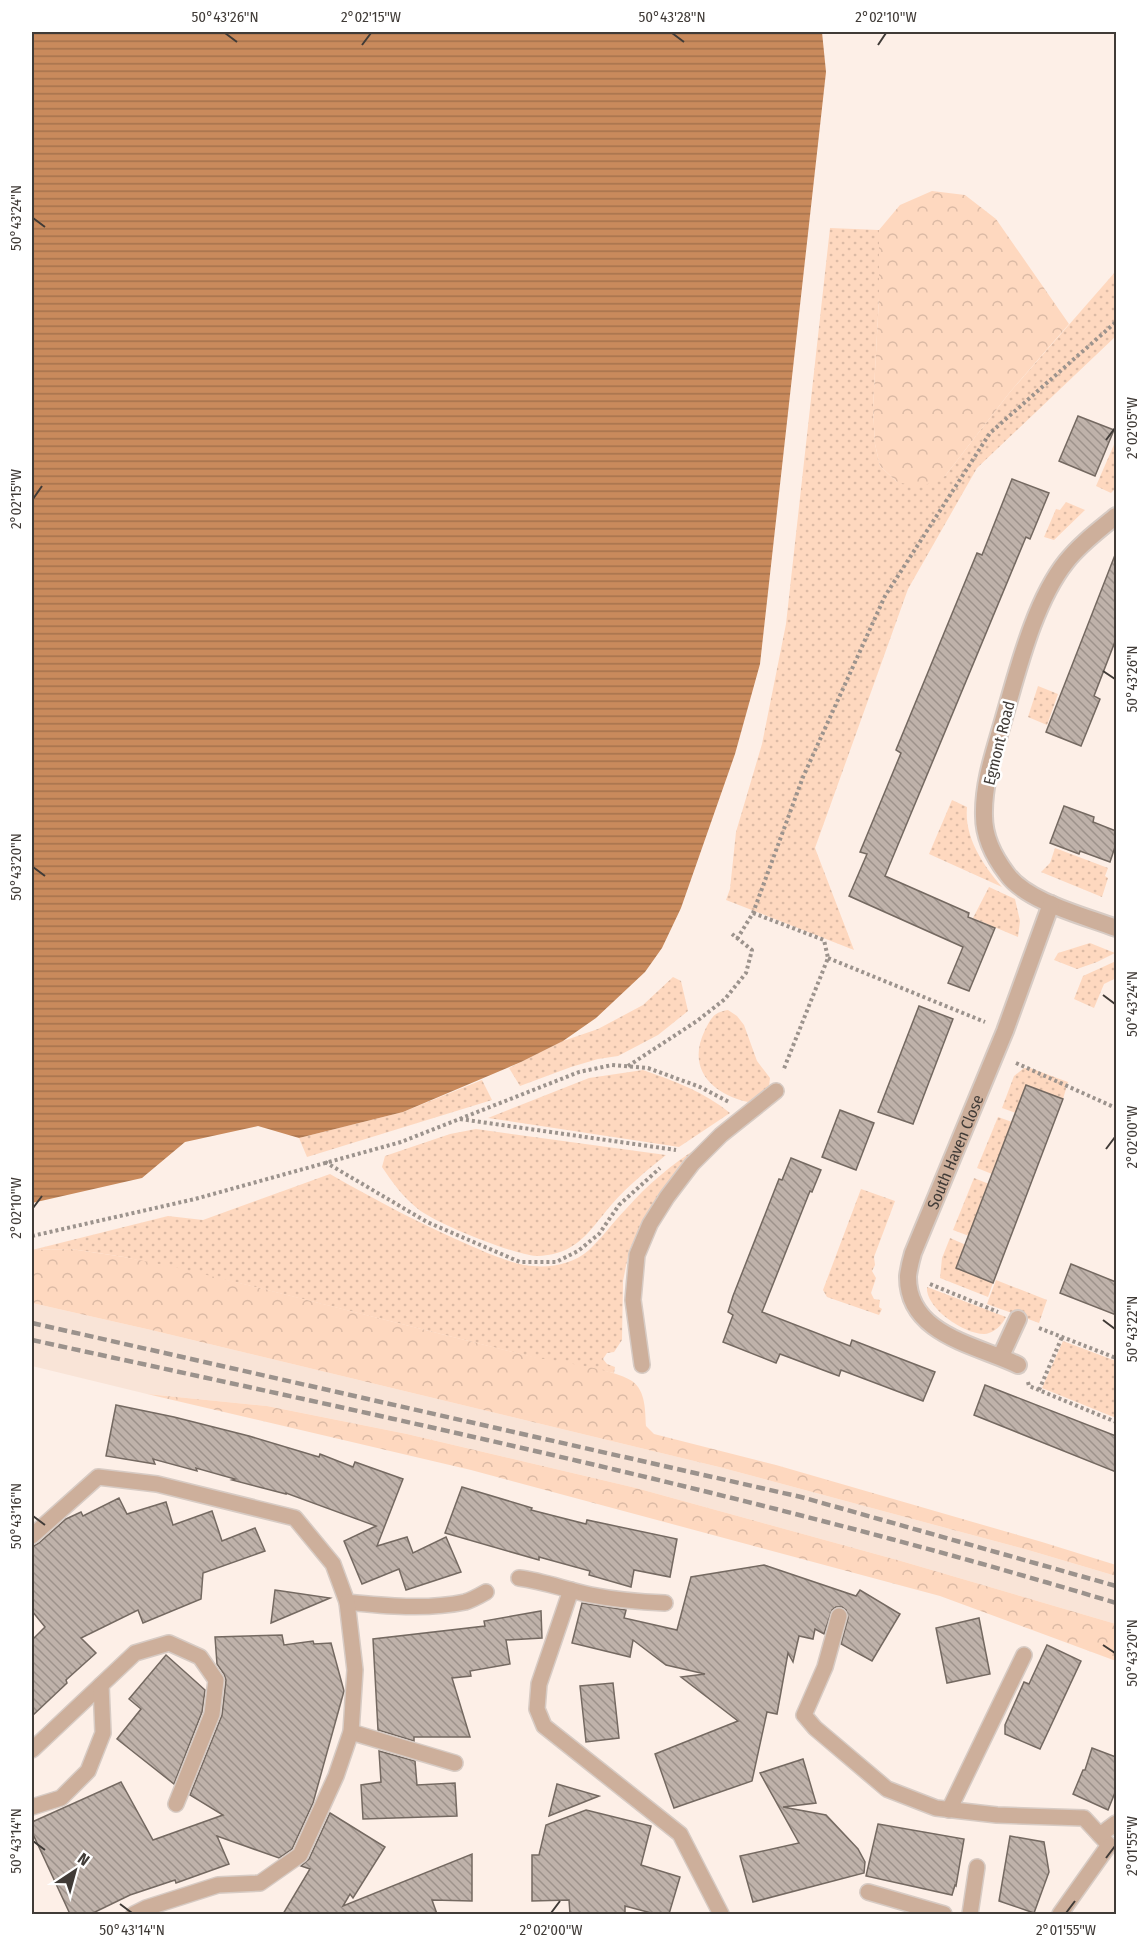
<svg xmlns="http://www.w3.org/2000/svg" width="1148" height="1946" font-family="'Fira Sans Condensed',sans-serif">
	<defs>
		<pattern id="green-dots" width="8" height="8" patternUnits="userSpaceOnUse" patternTransform="scale(1.5)"><rect width="8" height="8" fill="#fed8bf"/><path d="M2 2h.1M6 6h.1" fill="none" stroke="#dbbaa5" stroke-width="1.8" stroke-linecap="round"/></pattern>
		<pattern id="forest-crowns" width="20" height="18" patternUnits="userSpaceOnUse" patternTransform="scale(1.5)"><rect width="20" height="18" fill="#fed8bf"/><path d="M2 6a3 3 0 1 1 6 0M12 15a3 3 0 1 1 6 0" fill="none" stroke="#dbbaa5"/></pattern>
		<pattern id="water-rules" width="6" height="5" patternUnits="userSpaceOnUse" patternTransform="scale(1.5)"><rect width="6" height="5" fill="#c98a5c"/><path d="M0 2.5h6" fill="none" stroke="#a5724d"/></pattern>
		<pattern id="building-back-hatch" width="6" height="6" patternUnits="userSpaceOnUse" patternTransform="scale(1.5)"><rect width="6" height="6" fill="#bfb2aa"/><path d="M-1 5l2 2M0 0l6 6M5-1l2 2" fill="none" stroke="#9d928b"/></pattern>
	</defs>
	<rect width="100%" height="100%" fill="#fdefe7"/>
	<!-- built -->
	<polygon fill="#f9e4d7" points="32,1303 151,1330 719,1467 1028,1550 1116,1576 1116,1624 901,1561 636,1488 407,1434 267,1406 147,1394 32,1366"/>
	<!-- green -->
	<g fill="url(#green-dots)">
		<polygon points="830,228 879,230 879,298 873,408 875,444 880,466 897,482 945,476 1010,392 1116,271 1116,336 977,468 908,589 815,848 854,950 726,900 730,889 736,832 762,744 786,624"/>
		<polygon points="1116,440 1116,488 1111,493 1096,486"/>
		<polygon points="1066,502 1085,510 1054,540 1044,537 1056,509 1060,510"/>
		<polygon points="1038,686 1058,694 1047,725 1028,717"/>
		<path d="M952,800l15,7c-3,30 16,58 35,80l-73,-33z"/>
		<polygon points="1055,848 1108,868 1105,876 1108,878 1102,897 1041,872 1050,863"/>
		<polygon points="989,887 1015,899 1020,921 1018,937 973,918"/>
		<polygon points="1090,943 1115,953 1097,962 1077,969 1054,960 1058,953"/>
		<polygon points="1116,961 1116,978 1104,984 1094,1008 1074,999 1083,976"/>
		<polygon points="673,977 681,981 688,1011 658,1035 618,1056 598,1059 571,1067 520,1086 509,1068 563,1041 598,1029 643,1005"/>
		<path d="M728,1010l9,6 7,9 13,36 13,17 -1,8 -6,8 -15,8c-36,-8 -62,-33 -43,-72 6,-12 9,-18 23,-20z"/>
		<polygon points="1024,1068 1030,1068 1068,1082 1063,1099 1026,1085 1016,1113 1002,1108 1014,1076"/>
		<path d="M643,1070c32,11 61,22 87,43l-51,34 -191,-29 101,-40z"/>
		<polygon points="482,1080 492,1100 307,1157 299,1138 403,1112"/>
		<polygon points="998,1117 1012,1122 992,1174 977,1168"/>
		<path d="M476,1129l190,26c-19,15 -38,31 -54,49 -15,17 -27,38 -49,47 -7,3 -20,5 -27,5 -24,-2 -99,-32 -118,-47 -15,-12 -26,-27 -36,-42l3,-11 65,-22z"/>
		<path d="M699,1147l-54,69 -16,35 -6,30 -1,59 -8,12 -7,1 -4,6 4,5 8,3 -1,6 -78,-15 -289,-73 -123,-28 -53,-8 -39,1 136,-34 35,4 127,-46c45,26 91,50 139,71 16,7 38,17 56,20 22,4 47,0 64,-15 13,-12 24,-28 37,-41 21,-24 46,-45 73,-62z"/>
		<polygon points="974,1178 989,1184 969,1236 953,1230"/>
		<polygon points="861,1189 895,1201 874,1257 875,1265 872,1271 876,1278 871,1293 874,1299 880,1300 879,1307 882,1309 879,1315 827,1297 823,1290"/>
		<polygon points="950,1238 966,1245 957,1268 993,1283 988,1297 940,1278 942,1258"/>
		<polygon points="996,1280 1047,1300 1039,1323 987,1304"/>
		<path d="M927,1287l79,30c-4,8 -12,16 -21,17 -20,1 -60,-26 -58,-47z"/>
		<polygon points="1063,1341 1116,1361 1116,1418 1042,1388"/>
	</g>
	<!-- forest -->
	<g fill="url(#forest-crowns)">
		<polygon points="932,191 965,195 996,219 1069,324 1010,392 945,476 921,487 897,482 880,466 875,444 873,408 879,298 879,230 900,205"/>
		<path d="M71,1249l53,8 54,11c118,28 235,60 352,88 25,6 83,12 102,25 14,10 13,30 14,45l8,8 122,31 266,77 74,23v11l-88,-26 -309,-83 -568,-137 -119,-27v-53z"/>
		<polygon points="147,1394 267,1406 407,1434 636,1488 901,1561 1116,1624 1116,1661 940,1596 471,1470"/>
	</g>
	<!-- water -->
	<polygon fill="url(#water-rules)" points="32,32 822,32 826,72 760,664 735,754 681,908 662,948 645,972 596,1018 563,1041 521,1062 403,1112 299,1138 258,1126 185,1142 142,1178 32,1203"/>
	<!-- building -->
	<g fill="url(#building-back-hatch)" stroke="#746961" stroke-width="1.5">
		<polygon points="1078,416 1114,430 1095,476 1059,461"/>
		<polygon points="1012,479 1049,493 1030,539 1026,537 885,876 969,913 968,917 995,928 969,991 948,983 963,947 849,896 867,854 860,852 901,753 896,750 977,553 982,555"/>
		<polygon points="1115,555 1116,639 1094,696 1100,699 1081,746 1046,732"/>
		<polygon points="1064,806 1094,817 1093,822 1116,831 1116,844 1110,862 1080,851 1079,854 1050,843"/>
		<polygon points="919,1006 953,1019 913,1124 878,1112"/>
		<polygon points="1026,1085 1063,1099 993,1283 956,1268"/>
		<polygon points="840,1110 874,1123 856,1170 822,1157"/>
		<polygon points="791,1158 821,1170 812,1192 810,1191 762,1312 850,1346 852,1340 935,1372 923,1401 841,1370 839,1376 780,1354 776,1363 723,1342 733,1315 728,1312 733,1296 779,1179 782,1180"/>
		<polygon points="1071,1264 1116,1282 1116,1315 1060,1293"/>
		<polygon points="985,1385 1116,1436 1116,1472 974,1415"/>
		<polygon points="116,1405 174,1417 249,1436 319,1457 320,1454 353,1467 355,1462 403,1479 377,1546 407,1537 413,1553 446,1537 461,1572 406,1590 399,1569 362,1584 344,1541 376,1526 286,1493 286,1494 232,1480 235,1479 196,1468 197,1471 153,1459 155,1464 106,1456"/>
		<polygon points="462,1487 532,1508 531,1510 586,1524 587,1520 677,1539 670,1577 634,1570 631,1587 589,1575 590,1571 539,1557 539,1560 445,1533"/>
		<polygon points="119,1498 127,1514 166,1502 173,1525 212,1511 222,1541 255,1528 265,1551 203,1573 201,1599 143,1623 138,1610 81,1638 96,1653 66,1680 67,1683 32,1716 32,1640 45,1627 32,1611 32,1547 39,1543 66,1519 81,1512 83,1516"/>
		<polygon points="764,1565 856,1596 860,1590 900,1614 872,1661 841,1644 848,1618 846,1610 842,1607 836,1607 832,1610 824,1634 815,1629 813,1639 799,1636 793,1662 788,1653 777,1714 767,1712 752,1781 674,1808 655,1754 738,1721 681,1677 705,1674 666,1665 633,1640 630,1657 572,1643 582,1603 626,1610 624,1618 677,1630 691,1577"/>
		<polygon points="275,1590 330,1598 271,1623"/>
		<polygon points="541,1611 542,1638 506,1640 510,1664 470,1671 471,1676 452,1678 470,1737 414,1737 414,1741 378,1730 373,1639 485,1626 484,1621"/>
		<polygon points="979,1618 990,1674 947,1683 936,1628"/>
		<polygon points="282,1635 284,1645 313,1641 314,1644 331,1643 344,1691 313,1803 292,1849 279,1858 217,1836 229,1864 176,1883 175,1880 130,1895 91,1914 70,1914 32,1832 32,1822 121,1782 153,1840 223,1815 190,1795 222,1715 226,1680 224,1674 217,1664 215,1637"/>
		<polygon points="1047,1645 1081,1661 1040,1749 1005,1734 1005,1725 1024,1682 1029,1684"/>
		<polygon points="166,1655 205,1690 202,1712 174,1784 117,1739 141,1709 129,1699"/>
		<polygon points="613,1683 619,1738 586,1742 580,1686"/>
		<polygon points="1092,1748 1116,1757 1116,1790 1108,1810 1073,1794 1083,1770 1085,1770"/>
		<polygon points="379,1751 415,1761 417,1785 455,1783 457,1816 363,1819 361,1785 381,1782"/>
		<polygon points="803,1759 816,1803 783,1807 826,1815 858,1849 865,1862 864,1873 753,1902 740,1856 799,1843 760,1773"/>
		<polygon points="557,1784 599,1796 549,1816"/>
		<polygon points="586,1810 651,1826 641,1865 680,1877 669,1914 655,1914 625,1906 625,1914 570,1914 569,1900 532,1901 532,1855 539,1855 546,1825"/>
		<polygon points="330,1813 385,1847 353,1898 350,1894 343,1906 472,1854 472,1901 432,1900 437,1914 283,1914 310,1869 301,1866 309,1859"/>
		<polygon points="878,1824 964,1839 956,1886 955,1885 952,1895 866,1876"/>
		<polygon points="1010,1836 1044,1842 1049,1872 1034,1913 999,1901"/>
	</g>
	<g fill="none" stroke-linecap="round" stroke-linejoin="round">
		<!-- service casing -->
		<g stroke="#d7cbc4" stroke-width="18">
			<g id="service">
				<polyline points="642,1365 633,1300 637,1255 650,1224 667,1197 692,1164 721,1135 776,1091"/>
				<path d="M32,1536l66,-59 59,7 138,34 38,46 14,38c38,4 80,8 118,0 7,-2 14,-6 21,-10"/>
				<path d="M519,1578c25,3 47,12 72,17 25,5 49,7 74,8"/>
				<polyline points="571,1590 539,1684 537,1709 544,1726 680,1834 721,1914"/>
				<polyline points="839,1616 825,1667 804,1715 815,1728 887,1789 936,1808 997,1815 1084,1818 1109,1845 1060,1914"/>
				<polyline points="351,1732 455,1763"/>
				<polyline points="32,1750 135,1653 169,1643 200,1657 216,1680 212,1714 176,1804"/>
				<polyline points="32,1807 61,1798 88,1771 103,1733 101,1685"/>
				<polyline points="949,1810 1024,1655"/>
				<polyline points="1100,1835 1116,1823"/>
				<polyline points="868,1892 944,1914"/>
				<polyline points="134,1914 146,1908 218,1885 260,1883 300,1855 336,1776 351,1732 355,1670 347,1602"/>
				<polyline points="970,1914 977,1867"/>
			</g>
		</g>
		<!-- minor casing -->
		<g stroke="#d7cbc4" stroke-width="20">
			<g id="minor">
				<path d="M1116,516c-17,14 -36,28 -50,46 -31,39 -47,104 -61,152 -9,33 -22,67 -21,102 0,22 10,41 23,58 20,28 78,42 109,54"/>
				<polyline points="1001,1356 1018,1319"/>
				<path id="s1" d="M1018,1365c-41,-20 -111,-30 -110,-89 1,-8 3,-16 5,-23l92,-222 46,-127"/>
			</g>
		</g>
		<!-- path -->
		<g stroke="#9c938d" stroke-width="4" stroke-dasharray="3 3" stroke-linecap="butt">
			<polyline points="753,913 824,940 828,958 783,1071"/>
			<polyline points="737,939 753,913 803,777 885,596 990,433 1116,322"/>
			<polyline points="828,958 985,1022"/>
			<polyline points="1016,1063 1116,1108"/>
			<polyline points="628,1066 697,1021 725,999 746,973 752,950 732,934"/>
			<polyline points="460,1119 676,1150"/>
			<polyline points="325,1162 427,1222 520,1262 556,1262 578,1251 599,1234 619,1205 660,1168"/>
			<polyline points="32,1236 195,1199 401,1142 579,1072 612,1065 648,1068 700,1087 729,1102"/>
			<polyline points="930,1284 998,1312"/>
			<polyline points="1039,1328 1116,1358"/>
			<polyline points="1028,1382 1029,1386 1116,1422"/>
			<polyline points="1039,1390 1062,1337"/>
		</g>
		<!-- service -->
		<use href="#service" stroke="#cdaf9b" stroke-width="15"/>
		<!-- minor -->
		<use href="#minor" stroke="#cdaf9b" stroke-width="16"/>
		<!-- rail -->
		<g stroke="#9b928c" stroke-width="4.5" stroke-dasharray="9 4.5" stroke-linecap="butt">
			<polyline points="32,1323 801,1497 1116,1586"/>
			<path d="M32,1340c363,79 728,155 1084,263"/>
		</g>
	</g>
	<!-- ticks -->
	<path fill="none" stroke="#403b37" stroke-width="2" d="M225,33l12,9M672,33l12,9M362,45l9,-12M878,45l8,-12M33,218l12,9M1106,440l9,-12M33,499l9,-13M1103,671l12,8M33,867l12,9M1103,995l12,9M1106,1149l9,-12M33,1208l9,-12M1103,1320l12,9M33,1516l12,9M1103,1645l12,8M33,1841l12,9M1106,1858l9,-12M120,1904l12,9M551,1913l9,-12M1066,1913l9,-12"/>
	<g text-anchor="middle" dominant-baseline="central" stroke-width="5" stroke-linejoin="round" paint-order="stroke">
		<!-- street labels -->
		<g font-size="16" fill="#403b37" stroke="#fff">
			<text transform="translate(999 743) rotate(-76)">Egmont Road</text>
			<text stroke="none"><textPath href="#s1" startOffset="285">South Haven Close</textPath></text>
		</g>
	</g>
	<!-- border -->
	<rect width="1148" height="1946" fill="none" stroke="#ffffff" stroke-width="66"/>
	<!-- north arrow -->
	<g transform="translate(75 1871) rotate(36)" stroke="#ffffff" stroke-width="4.5" paint-order="stroke">
	<path d="M0-4.5L10 22L0 15L-10 22Z" fill="#403b37"/>
	<text y="-9" font-size="16" font-weight="bold" text-anchor="middle" fill="#403b37">N</text>
	</g>
	<rect x="33" y="33" width="1082" height="1880" fill="none" stroke="#403b37" stroke-width="2"/>
	<g font-size="15" text-anchor="middle" fill="#403b37">
		<text x="225" y="22">50°43'26"N</text>
		<text x="371" y="22">2°02'15"W</text>
		<text x="672" y="22">50°43'28"N</text>
		<text x="886" y="22">2°02'10"W</text>
		<text transform="translate(16 218) rotate(-90)" y="5">50°43'24"N</text>
		<text transform="translate(1132 428) rotate(-90)" y="5">2°02'05"W</text>
		<text transform="translate(16 499) rotate(-90)" y="5">2°02'15"W</text>
		<text transform="translate(1132 679) rotate(-90)" y="5">50°43'26"N</text>
		<text transform="translate(16 867) rotate(-90)" y="5">50°43'20"N</text>
		<text transform="translate(1132 1004) rotate(-90)" y="5">50°43'24"N</text>
		<text transform="translate(1132 1137) rotate(-90)" y="5">2°02'00"W</text>
		<text transform="translate(16 1208) rotate(-90)" y="5">2°02'10"W</text>
		<text transform="translate(1132 1329) rotate(-90)" y="5">50°43'22"N</text>
		<text transform="translate(16 1516) rotate(-90)" y="5">50°43'16"N</text>
		<text transform="translate(1132 1653) rotate(-90)" y="5">50°43'20"N</text>
		<text transform="translate(16 1841) rotate(-90)" y="5">50°43'14"N</text>
		<text transform="translate(1132 1846) rotate(-90)" y="5">2°01'55"W</text>
		<text x="132" y="1935">50°43'14"N</text>
		<text x="551" y="1935">2°02'00"W</text>
		<text x="1066" y="1935">2°01'55"W</text>
	</g>
</svg>
